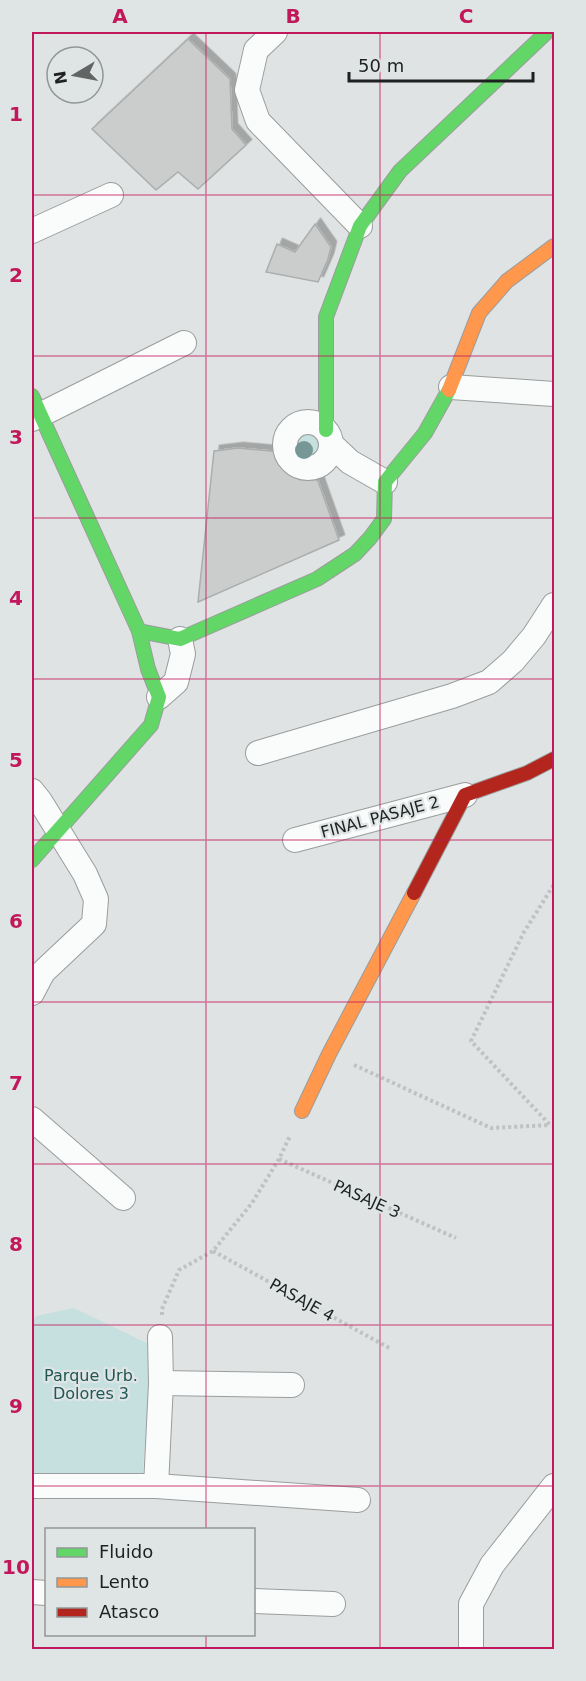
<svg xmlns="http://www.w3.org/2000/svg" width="586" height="1681" font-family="'DejaVu Sans',sans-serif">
	<defs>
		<filter id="shadow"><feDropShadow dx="5.5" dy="-5.5" stdDeviation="0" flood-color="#0004"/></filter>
	</defs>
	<rect width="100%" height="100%" fill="#e0e3e3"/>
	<!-- green -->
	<g fill="#c5e0df">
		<path d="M307,428l5,1 10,18 -5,10 -10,5c-18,-3 -22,-18 -11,-31z"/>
		<polygon points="74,1308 153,1346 141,1491 32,1486 32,1323 36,1316"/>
	</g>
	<!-- building -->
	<g fill="#cbcccc" stroke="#acadad" stroke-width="1.5" filter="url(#shadow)">
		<polygon points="188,39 230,79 232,129 246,145 198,189 178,172 156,190 92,129"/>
		<polygon points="315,224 331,247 328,259 318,282 266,272 277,244 295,252"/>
		<polygon points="238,448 281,452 318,481 339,540 198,602 214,451"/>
	</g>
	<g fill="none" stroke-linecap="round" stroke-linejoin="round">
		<!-- street casing -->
		<g stroke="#9b9d9d" stroke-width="26">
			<g id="street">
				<polyline points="275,32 256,50 247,90 258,121 360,226"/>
				<polyline points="32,231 111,195"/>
				<polyline points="451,387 554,394"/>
				<polyline points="32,419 184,343"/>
				<circle cx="308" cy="445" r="23"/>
				<polyline points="331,444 350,462 385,482"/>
				<polyline points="159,697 176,682 183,654 180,639"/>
				<polyline points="258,753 452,696 489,682 513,661 534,636 554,605"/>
				<polyline points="32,791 40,801 85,874 96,899 94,924 43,972 32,993"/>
				<polyline points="295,840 465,795"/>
				<polyline points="32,1119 123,1198"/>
				<polyline points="161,1383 292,1385"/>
				<polyline points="32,1486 156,1486 358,1500"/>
				<polyline points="156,1486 161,1383 160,1337"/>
				<polyline points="32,1592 46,1593"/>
				<polyline points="254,1601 333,1604"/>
				<polyline points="471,1650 471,1604 492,1565 554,1486"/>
			</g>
		</g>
		<!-- fast casing -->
		<g stroke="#9b9d9d" stroke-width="16">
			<g id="fast">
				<polyline points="32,396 139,631 148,669 159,697 151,725 32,860"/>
				<polyline points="326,430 326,317 360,226 400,171 547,32"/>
				<polyline points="139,631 180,639 317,579 355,554 370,538 384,519 385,482 425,433 449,390"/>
			</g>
		</g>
		<!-- slow casing -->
		<g stroke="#9b9d9d" stroke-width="16">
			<g id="slow">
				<polyline points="449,390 479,313 507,281 554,246"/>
				<polyline points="302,1111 329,1054 414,893"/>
			</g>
		</g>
		<!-- jam casing -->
		<g stroke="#9b9d9d" stroke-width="16">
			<polyline id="jam" points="414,893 465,795 527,773 554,759"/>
		</g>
		<!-- path -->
		<g stroke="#c0c1c1" stroke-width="4" stroke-dasharray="3 3" stroke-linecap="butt">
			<polyline points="554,886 553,886 524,932 471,1041 550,1125 554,1126"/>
			<polyline points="354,1065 491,1128 550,1125"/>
			<polyline points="279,1159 456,1238"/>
			<polyline points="213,1251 391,1349"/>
			<polyline points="162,1315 162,1309 179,1270 213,1251 252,1203 279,1159 290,1136"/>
		</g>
		<!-- street -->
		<use href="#street" stroke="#fafbfb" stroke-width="24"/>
		<!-- fast -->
		<use href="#fast" stroke="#63d668" stroke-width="14"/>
		<!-- slow -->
		<use href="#slow" stroke="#ff974d" stroke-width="14"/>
		<!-- jam -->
		<use href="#jam" stroke="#b3261e" stroke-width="14"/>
	</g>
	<!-- trees -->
	<circle fill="#769795" cx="304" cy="450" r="9"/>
	<!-- grid -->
	<path fill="none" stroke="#c2185b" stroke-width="1.5" stroke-opacity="0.55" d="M206,32v1498M380,32v1618M32,195h522M32,356h522M32,518h522M32,679h522M32,840h522M32,1002h522M32,1164h522M32,1325h522M32,1486h522M206,1634v16"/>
	<g text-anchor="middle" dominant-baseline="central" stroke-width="4.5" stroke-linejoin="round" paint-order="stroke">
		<!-- street labels -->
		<g font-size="16" fill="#1f2121" stroke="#dfe4e4">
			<text transform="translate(380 817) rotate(-15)">FINAL PASAJE 2</text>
			<text transform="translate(367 1199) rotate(24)">PASAJE 3</text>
			<text transform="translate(302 1300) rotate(29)">PASAJE 4</text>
		</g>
		<!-- park labels -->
		<g font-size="16" fill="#205855" stroke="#dfe4e4">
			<text x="91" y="1375">Parque Urb.<tspan x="91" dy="18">Dolores 3</tspan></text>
		</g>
	</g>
	<!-- border -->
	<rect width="586" height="1681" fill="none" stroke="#dfe4e4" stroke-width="66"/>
	<!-- legend -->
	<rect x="45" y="1528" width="210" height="108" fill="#dfe4e4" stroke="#929696" stroke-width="1.5"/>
	<rect x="57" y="1548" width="30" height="9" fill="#63d668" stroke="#929696" stroke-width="1.5"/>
	<text x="99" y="1558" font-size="18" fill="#1f2121">Fluido</text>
	<rect x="57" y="1578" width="30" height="9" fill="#ff974d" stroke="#929696" stroke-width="1.5"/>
	<text x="99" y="1588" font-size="18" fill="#1f2121">Lento</text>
	<rect x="57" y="1608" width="30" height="9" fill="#b3261e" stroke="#929696" stroke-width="1.5"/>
	<text x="99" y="1618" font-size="18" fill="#1f2121">Atasco</text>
	<!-- north arrow -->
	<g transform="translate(75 75) rotate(260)"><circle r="28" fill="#dfe4e4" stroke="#929696" stroke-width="1.5"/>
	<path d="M0-4.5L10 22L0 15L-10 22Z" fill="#636565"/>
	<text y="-9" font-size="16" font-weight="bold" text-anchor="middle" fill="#1f2121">N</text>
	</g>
	<!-- scale -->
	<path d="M349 72v9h184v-9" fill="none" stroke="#1f2121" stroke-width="3"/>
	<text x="358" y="72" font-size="18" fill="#1f2121" stroke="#dfe4e4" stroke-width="4.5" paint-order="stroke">50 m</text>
	<rect x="33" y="33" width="520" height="1615" fill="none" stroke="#c2185b" stroke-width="2"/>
	<g font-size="20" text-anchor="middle" font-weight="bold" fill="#c2185b">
		<text x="120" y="23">A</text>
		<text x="293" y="23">B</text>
		<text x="466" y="23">C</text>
		<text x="16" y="121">1</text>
		<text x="16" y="282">2</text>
		<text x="16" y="444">3</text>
		<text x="16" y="605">4</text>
		<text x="16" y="767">5</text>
		<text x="16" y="928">6</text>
		<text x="16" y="1090">7</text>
		<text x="16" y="1251">8</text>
		<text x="16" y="1413">9</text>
		<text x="16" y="1574">10</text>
	</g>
</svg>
